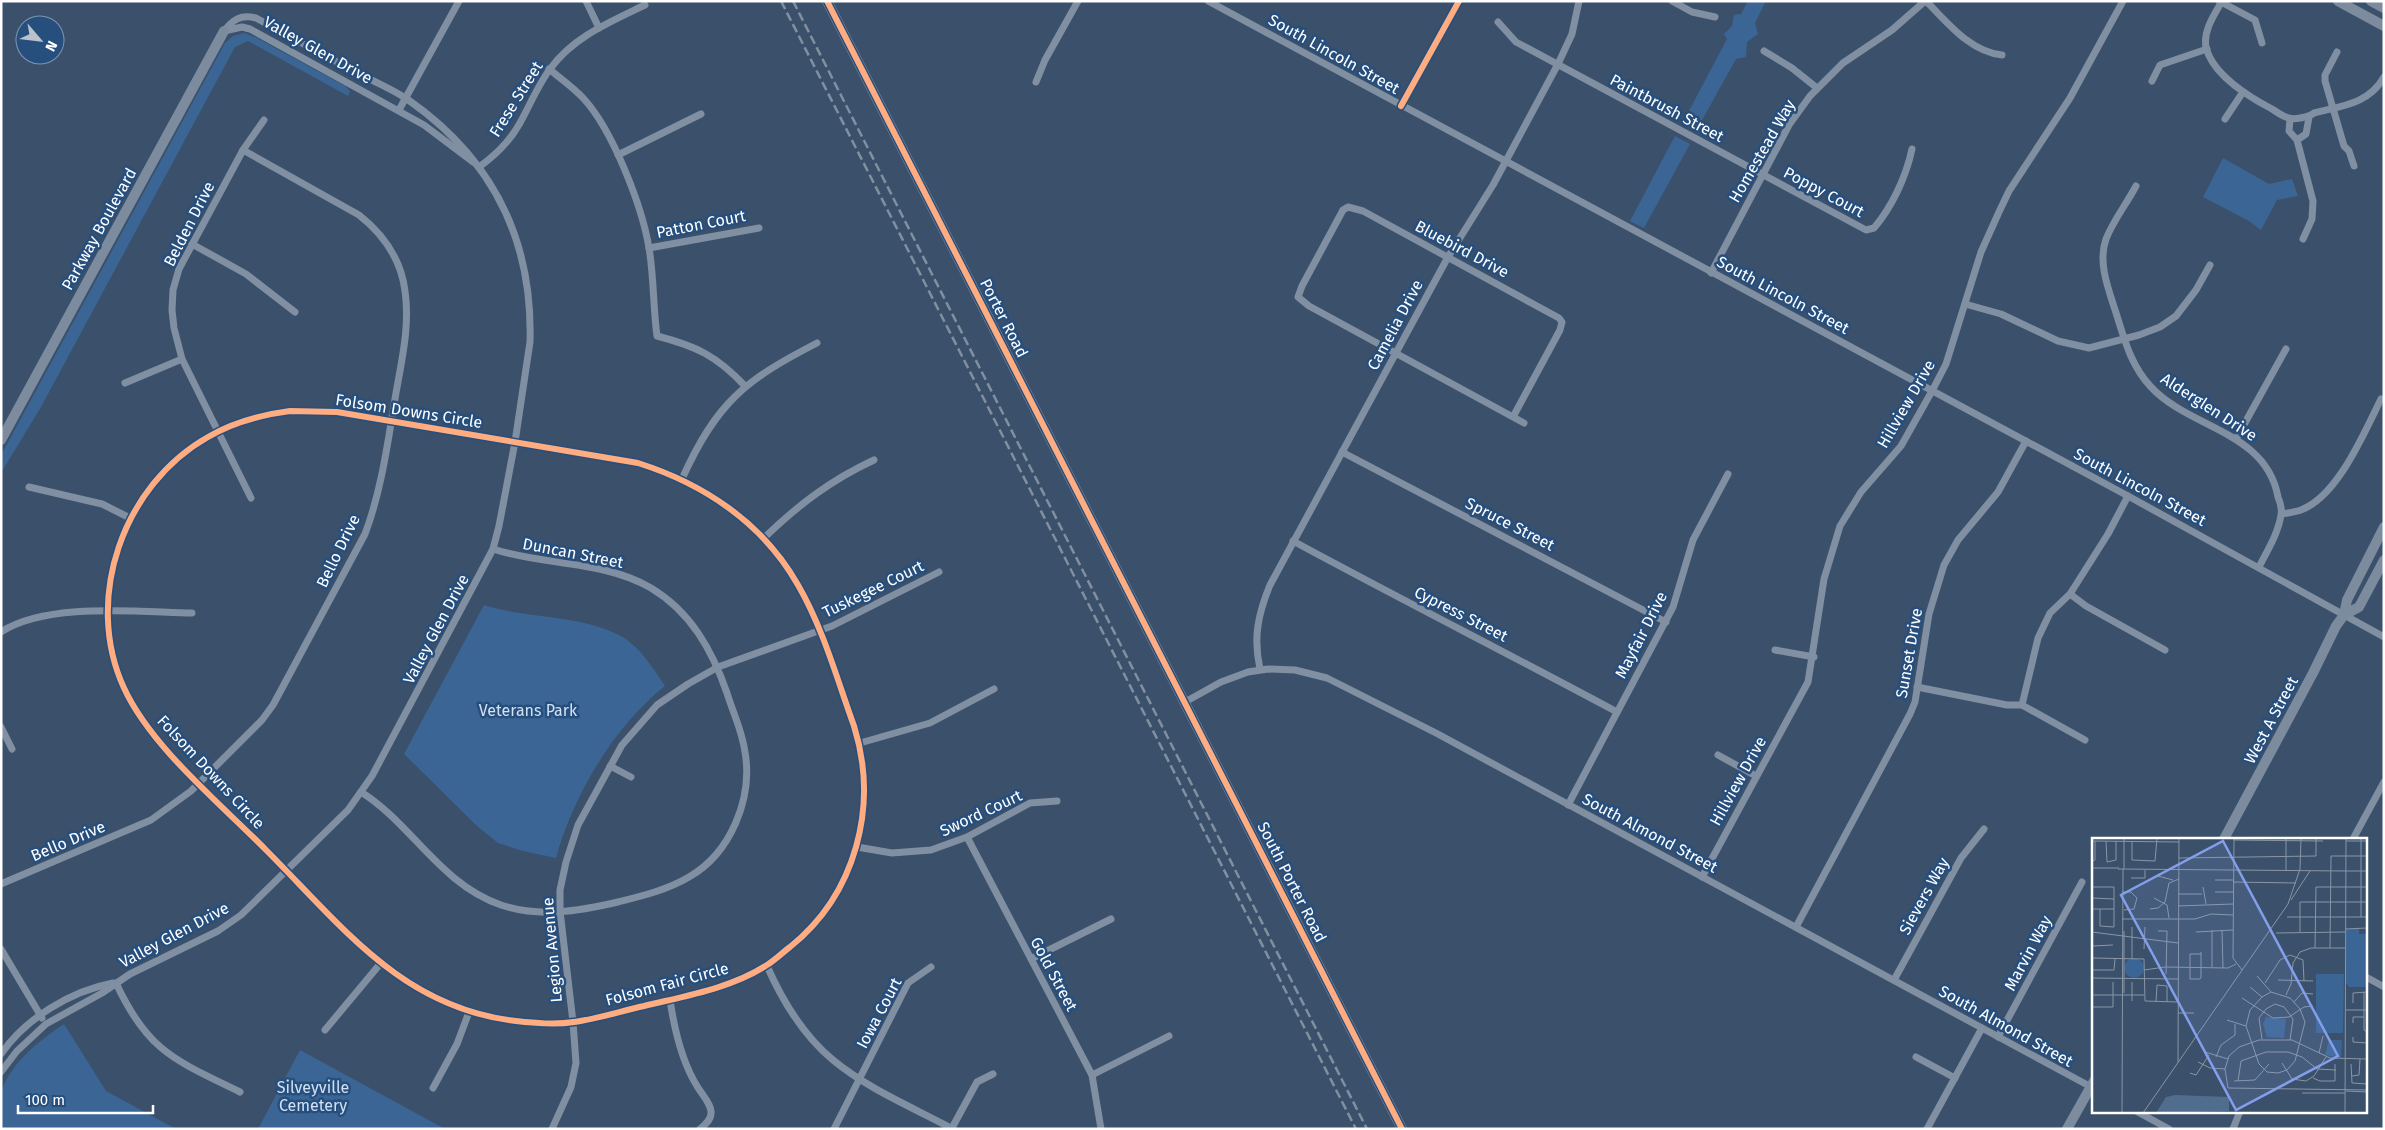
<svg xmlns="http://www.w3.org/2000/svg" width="2385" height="1130" font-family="'Fira Sans',sans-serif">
	<rect width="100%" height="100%" fill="#3b506a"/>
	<!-- green -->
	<g fill="#3b6594">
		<polygon points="1748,1 1766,1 1755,23 1758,34 1747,42 1746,57 1736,59 1696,131 1682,124 1727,39 1724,34 1732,26 1734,15 1741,14"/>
		<polygon points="244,33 255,37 345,86 350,91 348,96 248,41 235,47 41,407 1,473 1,455 225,43 233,36"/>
		<polygon points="1675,136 1690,144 1644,228 1630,221"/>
		<polygon points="2223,158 2269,184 2292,179 2298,196 2277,200 2261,230 2249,221 2203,197"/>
		<path d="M484,605c44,14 93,9 135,30 20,10 34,33 46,51 -51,40 -92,110 -109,172l-33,-7 -25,-8 -21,-17 -73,-72z"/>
		<path d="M64,1024l42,67 70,38h-175c0,-12 -1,-29 1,-40 11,-28 38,-49 62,-65z"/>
		<polygon points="300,1050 445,1129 258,1129"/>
	</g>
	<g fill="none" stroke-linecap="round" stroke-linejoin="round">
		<!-- street -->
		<g stroke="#808fa1" stroke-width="7">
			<polyline points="586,1 599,28"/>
			<polyline points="1208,1 2128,496 2384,637"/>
			<polyline points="1672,1 1692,12 1715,17"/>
			<path d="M1926,1c21,21 44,51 76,54"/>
			<polyline points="2219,1 2255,20 2262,43"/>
			<path d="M2222,1c-8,14 -19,30 -16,46 6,27 43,50 66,62 5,3 11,8 17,9 5,2 20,-1 25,-5 27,-7 55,-9 70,-36"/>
			<path d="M1498,22l18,20 350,188 8,-2c18,-21 32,-51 38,-79"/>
			<polyline points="224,31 242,27 250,29 424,125 473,162"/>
			<polyline points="1764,51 1792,68 1817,88"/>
			<polyline points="2337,52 2325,75 2325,81 2344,146 2349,151 2354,166"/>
			<path d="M549,69c12,10 25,19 35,30 29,32 58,107 65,149 5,29 4,59 8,88 39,10 60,20 88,50"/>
			<polyline points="2152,81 2160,65 2207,49"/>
			<polyline points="1036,82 1045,60 1078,1"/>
			<polyline points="1401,106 1459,1"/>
			<polyline points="399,110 459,1"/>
			<polyline points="2225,119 2243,92"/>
			<polyline points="2290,119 2289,131 2297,140 2313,201 2312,219 2303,239"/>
			<polyline points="2297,140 2306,134 2309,117"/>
			<polyline points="618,155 701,114"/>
			<path d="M479,167c17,-12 31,-26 41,-44 10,-18 18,-38 30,-54 23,-32 60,-47 95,-64"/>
			<path d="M2136,186c-9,17 -23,35 -30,53 -9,25 4,54 11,77 8,26 15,51 34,71 39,42 115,44 127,110 2,5 4,13 3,18 -3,19 -14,36 -22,52"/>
			<polyline points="192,244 246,274 295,312"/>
			<polyline points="649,248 759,228"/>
			<polyline points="1711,273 1789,125 1810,96 1843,63 1892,30 1925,1"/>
			<polyline points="1965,304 2001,314 2058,341 2089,348 2139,335 2160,327 2176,316 2196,290 2210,265"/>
			<polyline points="125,383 182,359"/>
			<path d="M290,411l47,1 301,51c66,21 125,60 160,122 25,43 39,94 56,141 25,80 2,168 -64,221 -8,6 -15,13 -23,18 -35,23 -82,31 -123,41 -23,5 -47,13 -70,16 -19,3 -39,1 -58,-1 -114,-13 -174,-95 -250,-171 -45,-46 -115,-103 -142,-162 -41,-89 -1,-203 84,-251 25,-15 52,-22 82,-26z"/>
			<polyline points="1513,417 1560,330 1562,322 1559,318 1363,211 1348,207 1343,210 1302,286 1298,297 1309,306 1513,417 1524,423"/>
			<polyline points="2236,439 2286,349"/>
			<polyline points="1342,452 1666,622"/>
			<path d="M682,479c34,-76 63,-99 135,-136"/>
			<polyline points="29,487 102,504 130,518"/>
			<polyline points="251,498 182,359 174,328 172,310 173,290 179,269 243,150 264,120"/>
			<path d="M2282,514c6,-1 13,-2 19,-4 37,-14 63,-77 80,-111"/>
			<path d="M764,538c34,-33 67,-58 110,-78"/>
			<path d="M1293,541c107,58 216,113 324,171"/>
			<polyline points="2070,594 2086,606 2165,650"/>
			<path d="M1,632c46,-30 137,-20 191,-19"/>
			<polyline points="1775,650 1814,657"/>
			<path d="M1260,669c-7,-31 -2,-55 10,-84l178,-328 45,-72 65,-121 14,-30 7,-33"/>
			<polyline points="1917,687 2007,705 2022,705 2085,740"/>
			<polyline points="1185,702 1221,682 1248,672 1268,669 1295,670 1327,678 1436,733 2093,1088"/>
			<polyline points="2022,705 2038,638 2050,613 2070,594 2108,534 2128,496"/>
			<polyline points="1,727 12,749"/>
			<polyline points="860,743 930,723 994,689"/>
			<polyline points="1718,755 1756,776"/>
			<polyline points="610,766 631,777"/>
			<path d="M361,792c51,32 79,92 140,113 38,13 78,6 117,-3 24,-6 49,-12 71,-25 42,-24 64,-79 56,-125 -3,-22 -12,-39 -18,-59 -15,-43 -36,-81 -76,-105 -48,-28 -107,-22 -158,-39"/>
			<polyline points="1568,805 1673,607 1693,540 1728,474"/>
			<polyline points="967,837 1092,1075 1101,1129"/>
			<polyline points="2353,839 2384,782"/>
			<polyline points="857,847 892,853 931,850 967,837 1030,803 1057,801"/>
			<polyline points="1702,877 1808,682 1824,579 1840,526 1861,492 1901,446 1932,391 1946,364 1981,252 1999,212 2009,191 2070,98 2123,1"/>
			<path d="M1,884l150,-64 40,-29 71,-71 11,-15 92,-171c17,-45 23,-94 31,-141 6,-34 14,-68 9,-102 -4,-32 -22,-57 -46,-76l-116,-65"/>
			<polyline points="1796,927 1910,714 1915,702 1929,614 1944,565 1958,540 1998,492 2026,441"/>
			<polyline points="1,949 42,1018"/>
			<polyline points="1031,959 1111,919"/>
			<path d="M767,966c15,34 37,70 66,94 35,29 79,47 120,69"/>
			<polyline points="2366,977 2384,987"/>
			<polyline points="1894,980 1961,858 1984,829"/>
			<path d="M116,983c32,69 59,77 124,109"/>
			<path d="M670,1000c4,27 12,62 27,86 4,7 15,19 14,27 0,7 -6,12 -11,16"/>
			<polyline points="325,1030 380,964"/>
			<polyline points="1998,1037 2082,882"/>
			<path d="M1,1054c25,-36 70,-63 112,-71"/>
			<polyline points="1916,1057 1955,1078"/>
			<path d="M1,1072l16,-21 29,-27 56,-31 28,-19 88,-43 23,-16 107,-105 24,-34 121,-227 6,-23 16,-84 15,-100c3,-104 -38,-184 -123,-243 -18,-12 -39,-20 -57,-30 -32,-17 -63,-34 -94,-51 -16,-4 -23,2 -32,13"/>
			<polyline points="1092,1075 1169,1036"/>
			<polyline points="433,1088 457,1044 469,1012"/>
			<polyline points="2136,1111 2169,1129"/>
			<polyline points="952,1128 977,1082 993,1074"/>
			<polyline points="552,1129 571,1087 576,1063 573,1022 560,911 560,890 566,862 578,825 622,745 657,705 688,684 718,667 832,626 939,572"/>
			<polyline points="834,1129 908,983 931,967"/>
			<polyline points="1927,1129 1982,1028"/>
			<polyline points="2233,1129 2240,1111"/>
		</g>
		<!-- secondary -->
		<g stroke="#7c8b9d" stroke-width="10">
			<polyline points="827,1 1402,1129"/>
			<polyline points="2338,1 2384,26"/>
			<polyline points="2371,1 2384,8"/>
			<polyline points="1,440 224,31"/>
			<polyline points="2344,615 2347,600 2384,527"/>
			<polyline points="2224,839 2313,673 2336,626 2344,615 2359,607 2384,560"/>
			<polyline points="2067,1129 2094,1081"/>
		</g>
		<!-- rail -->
		<g stroke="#8190a0" stroke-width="2.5" stroke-dasharray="9 4" stroke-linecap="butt">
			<polyline points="781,1 1356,1129"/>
			<polyline points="793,1 1367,1129"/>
		</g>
		<!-- cycleway casing -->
		<g stroke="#274f7e" stroke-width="9">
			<g id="cycleway">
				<polyline points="827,1 1402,1129"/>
				<polyline points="1401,106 1459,1"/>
				<path d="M290,411l47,1 301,51c66,21 125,60 160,122 25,43 39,94 56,141 25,80 2,168 -64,221 -8,6 -15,13 -23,18 -35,23 -82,31 -123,41 -23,5 -47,13 -70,16 -19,3 -39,1 -58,-1 -114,-13 -174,-95 -250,-171 -45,-46 -115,-103 -142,-162 -41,-89 -1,-203 84,-251 25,-15 52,-22 82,-26z"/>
			</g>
		</g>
		<!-- cycleway -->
		<use href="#cycleway" stroke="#ffac80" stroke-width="6"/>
	</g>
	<g text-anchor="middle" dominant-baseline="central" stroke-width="5" stroke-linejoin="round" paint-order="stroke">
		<!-- street labels -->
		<g font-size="16" fill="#fff" stroke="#274f7e">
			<text transform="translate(318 50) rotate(29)">Valley Glen Drive</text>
			<text transform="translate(1334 54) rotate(29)">South Lincoln Street</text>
			<text transform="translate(516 99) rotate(-58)">Frese Street</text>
			<text transform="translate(1667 108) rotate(28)">Paintbrush Street</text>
			<text transform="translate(1762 151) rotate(-60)">Homestead Way</text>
			<text transform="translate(1824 192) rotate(28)">Poppy Court</text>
			<text transform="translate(189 224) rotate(-63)">Belden Drive</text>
			<text transform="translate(701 224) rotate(-11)">Patton Court</text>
			<text transform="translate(99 229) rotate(-61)">Parkway Boulevard</text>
			<text transform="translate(1462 249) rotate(28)">Bluebird Drive</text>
			<text transform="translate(1783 295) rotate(28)">South Lincoln Street</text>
			<text transform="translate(1004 318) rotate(63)">Porter Road</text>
			<text transform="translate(1395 325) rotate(-62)">Camelia Drive</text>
			<text transform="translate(1906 404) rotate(-60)">Hillview Drive</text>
			<text transform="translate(2209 407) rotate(33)">Alderglen Drive</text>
			<text transform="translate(409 411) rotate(9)">Folsom Downs Circle</text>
			<text transform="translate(2140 487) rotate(28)">South Lincoln Street</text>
			<text transform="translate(1510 524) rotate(27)">Spruce Street</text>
			<text transform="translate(338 551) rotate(-64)">Bello Drive</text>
			<text transform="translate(573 553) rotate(11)">Duncan Street</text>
			<text transform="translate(873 589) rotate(-26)">Tuskegee Court</text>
			<text transform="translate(1461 614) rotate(27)">Cypress Street</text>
			<text transform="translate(436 629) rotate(-62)">Valley Glen Drive</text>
			<text transform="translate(1641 635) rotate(-63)">Mayfair Drive</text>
			<text transform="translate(1909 653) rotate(-80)">Sunset Drive</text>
			<text transform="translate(2271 720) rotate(-62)">West A Street</text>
			<text transform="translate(211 772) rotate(47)">Folsom Downs Circle</text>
			<text transform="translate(1738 781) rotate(-61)">Hillview Drive</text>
			<text transform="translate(981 813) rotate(-25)">Sword Court</text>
			<text transform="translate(1650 833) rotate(28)">South Almond Street</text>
			<text transform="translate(68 841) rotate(-23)">Bello Drive</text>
			<text transform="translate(1292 882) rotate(63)">South Porter Road</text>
			<text transform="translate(1924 896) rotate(-61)">Sievers Way</text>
			<text transform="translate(174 935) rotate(-28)">Valley Glen Drive</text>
			<text transform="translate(552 950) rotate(-95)">Legion Avenue</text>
			<text transform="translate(2028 953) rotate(-62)">Marvin Way</text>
			<text transform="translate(1054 974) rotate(62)">Gold Street</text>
			<text transform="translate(667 984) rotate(-15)">Folsom Fair Circle</text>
			<text transform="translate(879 1013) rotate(-62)">Iowa Court</text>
			<text transform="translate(2006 1026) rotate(29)">South Almond Street</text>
		</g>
		<!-- park labels -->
		<g font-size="16" fill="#d0e1f4" stroke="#274f7e">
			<text x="528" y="710">Veterans Park</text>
			<text x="313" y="1087">Silveyville<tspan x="313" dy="18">Cemetery</tspan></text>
		</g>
	</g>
	<!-- overview -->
	<g transform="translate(2092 838)">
		<rect width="275" height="275" fill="#3b506a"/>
		<path d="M254,91h13v5h8v53h-18l-3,-4zM32 130a10 10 0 1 1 20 0a10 10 0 1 1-20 0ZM224,136h28l-1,59h-27zM174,179l20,2 -2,19 -17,-1 -4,-13zM237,202h13l-1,18 -16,-3z" fill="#3b6594"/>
		<path d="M83,257l54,2v14l-73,2 10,-16z" fill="#516d8e"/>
		<path fill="none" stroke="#8996a6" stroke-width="1" d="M142,0l-1,120 9,12M142,2l89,1M0,3l87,1M14,3l1,21 9,-2v-19M40,3v19l23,1 2,-23M254,3h21M87,20l137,-2v-18M0,23l3,-1v-19M0,30h27M26,31l228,2M32,31v-31M194,32v-32M254,33h21M66,38l15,4M39,40h14v-8M123,42h18M141,44l63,1M0,49h22v40l-14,-1v-17M111,49l3,17M30,54h9l6,6 -3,11 -10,1M123,54h18M86,56h24M0,60l22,1M62,60l13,7 2,13M199,62l19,-29M86,68l55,-2M0,71h22M58,71l8,-1 7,-6 4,-19 10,-4M195,79h80M269,79v-79M30,81h73l16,-5 22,1M40,89v32M253,91l22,-1M120,92v37M130,92l1,38M66,93h9l-1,43M0,94l86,11M104,94l37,-2M208,94v-30h67M184,95l69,-1M0,108l21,-1M223,110l1,-61h51M238,110l1,-92h36M52,111l1,-22M109,114v25l-1,2h-10v-25h11M0,120l52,1 1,42 33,1M0,132h22l1,-11M52,132l21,-3 63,1 8,-4M165,138l14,16M0,140l86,1M186,142l35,1M173,145l15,-23 10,-5 13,5 1,21M158,149l12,10M179,154l19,6 10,11 5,13 -10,39 -8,9 -9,3 -11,-1 -8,-8 -13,-38 4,-16 12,-13zM272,154v38l3,2M32,155v-62M0,157h52M194,157l5,-11 2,-21 7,-11 11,-4h34M150,160l31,20 16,-1 15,-10 9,-1M40,163v-19M64,164l1,-17 10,1v16M202,164l8,-9 11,1M261,165v-10l14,-1M0,169h21v-25M254,172h21M86,175h16M135,182l19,6M261,185v-6h11M261,199v5l14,1M170,201l-3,-21 7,-9 9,-5 9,3 9,12 -3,21M113,214l23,7M227,215l4,-17M124,219l5,-12 14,-10v-11M86,224l1,-224M106,224l12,6 15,1M190,225l10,16 14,2 8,-5 12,-19M259,226l1,19 15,1M98,235l6,2 13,-20M260,238l7,-1 1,-16M221,240l7,3h15v-17M142,243l21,-1 14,-16M146,243l3,-20 25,-9h22l14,5 15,12 19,1M136,250l-3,-19 4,-13 10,-9 20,-7h33l38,18 37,1M136,250l139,2M254,253l21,1M210,255h43M30,275l1,-244M51,275l145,-209 12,-35 1,-31M253,275l1,-275"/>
		<path fill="#839eea" fill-opacity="0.15" stroke="#839eea" stroke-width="2.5" d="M131,3l115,215 -102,54 -115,-215z"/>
		<rect width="275" height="275" fill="none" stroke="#fff" stroke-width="2.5"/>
	</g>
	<!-- border -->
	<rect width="2385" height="1130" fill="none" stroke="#ffffff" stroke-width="5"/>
	<!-- north arrow -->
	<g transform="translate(40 40) rotate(118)"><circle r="24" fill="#274f7e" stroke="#7d95b2"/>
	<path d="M0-4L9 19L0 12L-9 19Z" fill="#bac2cb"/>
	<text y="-8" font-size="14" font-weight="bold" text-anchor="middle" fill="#ffffff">N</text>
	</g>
	<!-- scale -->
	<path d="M18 1105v8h135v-8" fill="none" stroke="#ffffff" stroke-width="2.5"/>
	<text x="25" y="1105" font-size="15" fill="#ffffff" stroke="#274f7e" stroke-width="4" paint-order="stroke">100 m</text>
</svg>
